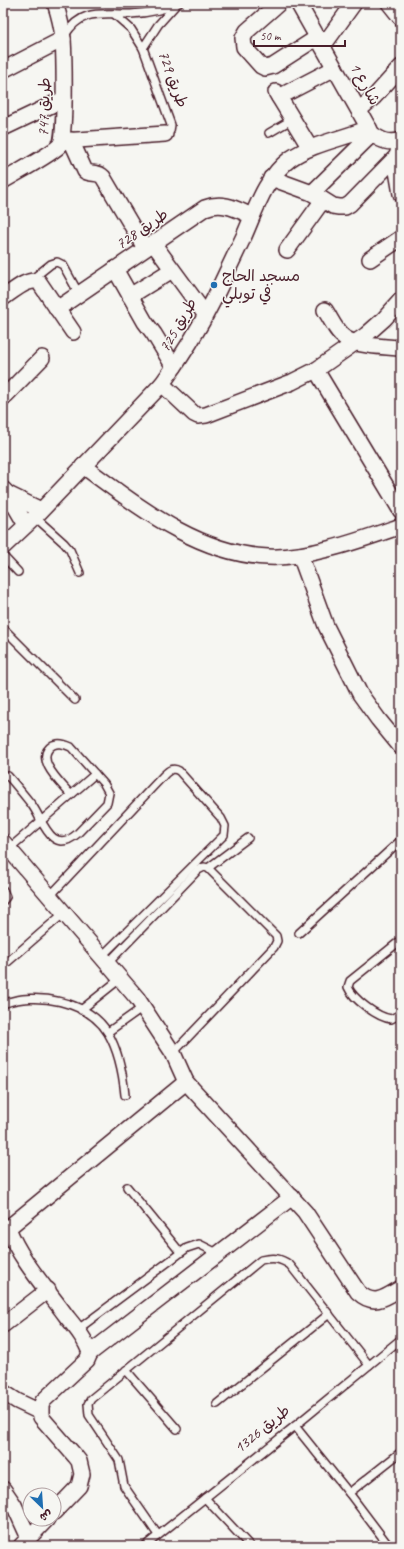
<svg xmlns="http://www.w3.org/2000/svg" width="404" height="1549" font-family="Caveat,'Playpen Sans Arabic',sans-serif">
	<rect width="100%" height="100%" fill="#f6f6f2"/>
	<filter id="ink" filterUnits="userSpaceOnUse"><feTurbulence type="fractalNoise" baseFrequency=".025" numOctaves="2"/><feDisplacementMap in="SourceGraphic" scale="8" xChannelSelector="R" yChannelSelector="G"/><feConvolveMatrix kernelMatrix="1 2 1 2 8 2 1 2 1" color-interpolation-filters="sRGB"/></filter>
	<g filter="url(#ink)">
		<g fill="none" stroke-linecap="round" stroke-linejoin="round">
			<!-- service casing -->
			<g stroke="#4a1f2b" stroke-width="10">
				<g id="service">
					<polyline points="114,14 131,29 143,48 171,125 170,131 165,134"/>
					<path d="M65,35c18,-28 38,-20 66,-21 16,-1 33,-4 48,-11"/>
					<polyline points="143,48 158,25 175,6"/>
					<polyline points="269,133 293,119"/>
					<polyline points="31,280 51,264 57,262 63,265 79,294"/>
					<polyline points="35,517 64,543 70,550 80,573"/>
					<polyline points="3,556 18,572"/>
					<polyline points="3,628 75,700"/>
					<path d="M8,776c8,9 16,19 24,29 11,15 19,51 45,29l30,-31 2,-10 -5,-9 -33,-37c-6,-3 -12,-5 -18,-2 -21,13 9,39 18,50"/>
					<polyline points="3,854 95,774"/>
					<polyline points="208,868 248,838"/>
					<polyline points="3,890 6,897 3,901"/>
					<path d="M50,896l114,-121c5,-5 9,-8 15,-4l42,47 4,8 -1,9 -122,121"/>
					<polyline points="299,933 401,840"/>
					<path d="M401,940l-51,41 -2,6c5,12 29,30 43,32l10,-5"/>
					<polyline points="108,963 198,870 204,867 208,868 276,936 277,941 274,947 173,1053"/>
					<polyline points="3,966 64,913"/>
					<path d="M3,1004c32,-13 86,-3 105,29 11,19 15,41 17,62"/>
					<polyline points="81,1010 121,978"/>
					<polyline points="108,1032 143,1007"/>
					<polyline points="127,1187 180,1252"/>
					<polyline points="77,1330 187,1248 199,1244 219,1254"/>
					<polyline points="126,1370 177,1429"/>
					<polyline points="217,1404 329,1314"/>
					<polyline points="295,1426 349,1493 389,1546"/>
					<polyline points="349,1493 401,1452"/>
					<polyline points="205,1498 250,1546"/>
					<path d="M158,1535l-34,-49 -5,-26 -30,-45 -1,-11 3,-5 170,-139c12,-3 19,-2 29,5l79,100"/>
					<polyline points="145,1546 295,1426 401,1339"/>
				</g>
			</g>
			<!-- minor casing -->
			<g stroke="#4a1f2b" stroke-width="18">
				<g id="minor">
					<polyline points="279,3 247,31 243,38 244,47 261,66 265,68 273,66 318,37"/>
					<path d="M298,3l74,131c10,7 17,10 29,6"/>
					<polyline points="389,3 401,18"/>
					<polyline points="323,46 354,3"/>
					<polyline points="3,70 63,39"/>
					<polyline points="276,92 310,148"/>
					<polyline points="279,97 335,68"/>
					<polyline points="359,110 374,97 401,67"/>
					<polyline points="3,128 64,99"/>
					<path d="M71,140l14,31c6,4 13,0 18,6l42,71"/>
					<polyline points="63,141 165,134"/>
					<polyline points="398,152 397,171 401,194"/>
					<polyline points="271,178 312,193 333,206 339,207 345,207 350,204 397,156"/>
					<path d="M3,181c11,-7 51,-28 57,-36 6,-8 4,-91 3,-106 -1,-12 -4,-24 -8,-36"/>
					<polyline points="312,193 372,134"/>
					<polyline points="153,243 205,314"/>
					<polyline points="287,250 323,200"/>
					<polyline points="370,259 401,238"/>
					<polyline points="115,269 145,322 154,334 174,367"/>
					<polyline points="130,296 172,270"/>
					<path d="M3,298c9,-6 25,-21 36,-16l34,50"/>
					<path d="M57,309l148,-101c18,-7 31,1 47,8"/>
					<path d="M325,310c6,9 11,22 20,28 11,8 42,9 56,10"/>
					<polyline points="316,370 401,511"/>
					<polyline points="162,384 194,414 198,416 206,415 292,382 316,370 366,335 384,319 401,300"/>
					<polyline points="3,398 42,358"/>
					<path d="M83,466c55,40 114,88 185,91 41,2 95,-18 133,-31"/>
					<polyline points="3,489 8,494 26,525"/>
					<polyline points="8,494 41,510"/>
					<path d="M3,547l32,-30 127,-133c20,-27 37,-55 52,-85 10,-21 20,-42 30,-63 12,-27 21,-58 46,-77 23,-16 53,-20 79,-31"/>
					<polyline points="300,555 326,626 360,694 378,719 401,747"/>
					<path d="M3,842l134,156 36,55 13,29 119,130 53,80c16,15 27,6 43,-4"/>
					<path d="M8,1228c12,32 39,61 59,89 9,11 19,23 23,36l-3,7 -44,41 -2,5v11l34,39 4,5 3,13 -3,12 -25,26"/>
					<polyline points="3,1229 8,1228 186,1082"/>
					<polyline points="3,1325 48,1290"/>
					<polyline points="90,1353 292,1197"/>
					<polyline points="3,1392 17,1401 40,1412"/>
					<polyline points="3,1489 14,1505 29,1538"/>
					<polyline points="21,1546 47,1519"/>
				</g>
			</g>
			<!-- service -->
			<use href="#service" stroke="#f6f6f2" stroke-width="7"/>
			<!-- minor -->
			<use href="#minor" stroke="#f6f6f2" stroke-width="15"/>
		</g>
	</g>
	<!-- markers -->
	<circle fill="#1f6fb2" stroke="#f6f6f2" stroke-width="1.5" cx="214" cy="285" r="4"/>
	<g text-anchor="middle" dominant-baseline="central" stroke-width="3" stroke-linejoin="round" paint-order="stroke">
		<!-- street labels -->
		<g font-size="16" fill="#4a1f2b" stroke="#f6f6f2">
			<text transform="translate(173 79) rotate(70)">طريق 729</text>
			<text transform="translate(365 84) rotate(61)">شارع 1</text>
			<text transform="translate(44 107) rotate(-88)">طريق 747</text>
			<text transform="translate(142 229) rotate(-34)">طريق 728</text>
			<text transform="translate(178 325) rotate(-60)">طريق 725</text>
			<text transform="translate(262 1429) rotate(-39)">طريق 1326</text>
		</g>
		<!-- poi labels -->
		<g font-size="16" fill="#4a1f2b" stroke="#f6f6f2" text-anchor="start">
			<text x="222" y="276">مسجد الحاج<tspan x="222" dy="18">في توبلي</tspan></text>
		</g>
	</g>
	<!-- margin -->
	<rect width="404" height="1549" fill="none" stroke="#f6f6f2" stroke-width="16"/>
	<rect x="8" y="8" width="388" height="1533" fill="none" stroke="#4a1f2b" stroke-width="1.5" filter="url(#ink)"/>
	<!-- north arrow -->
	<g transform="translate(42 1507) rotate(155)"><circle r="19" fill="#f6f6f2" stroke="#b1a0a2"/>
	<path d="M0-3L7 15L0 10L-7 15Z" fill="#1f6fb2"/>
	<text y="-6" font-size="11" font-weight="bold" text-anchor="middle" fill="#4a1f2b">ش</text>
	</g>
	<!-- scale -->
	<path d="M254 40v6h91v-6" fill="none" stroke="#4a1f2b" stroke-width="2"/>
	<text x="260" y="40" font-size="12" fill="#4a1f2b" stroke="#f6f6f2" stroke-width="3" paint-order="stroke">50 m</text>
</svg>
